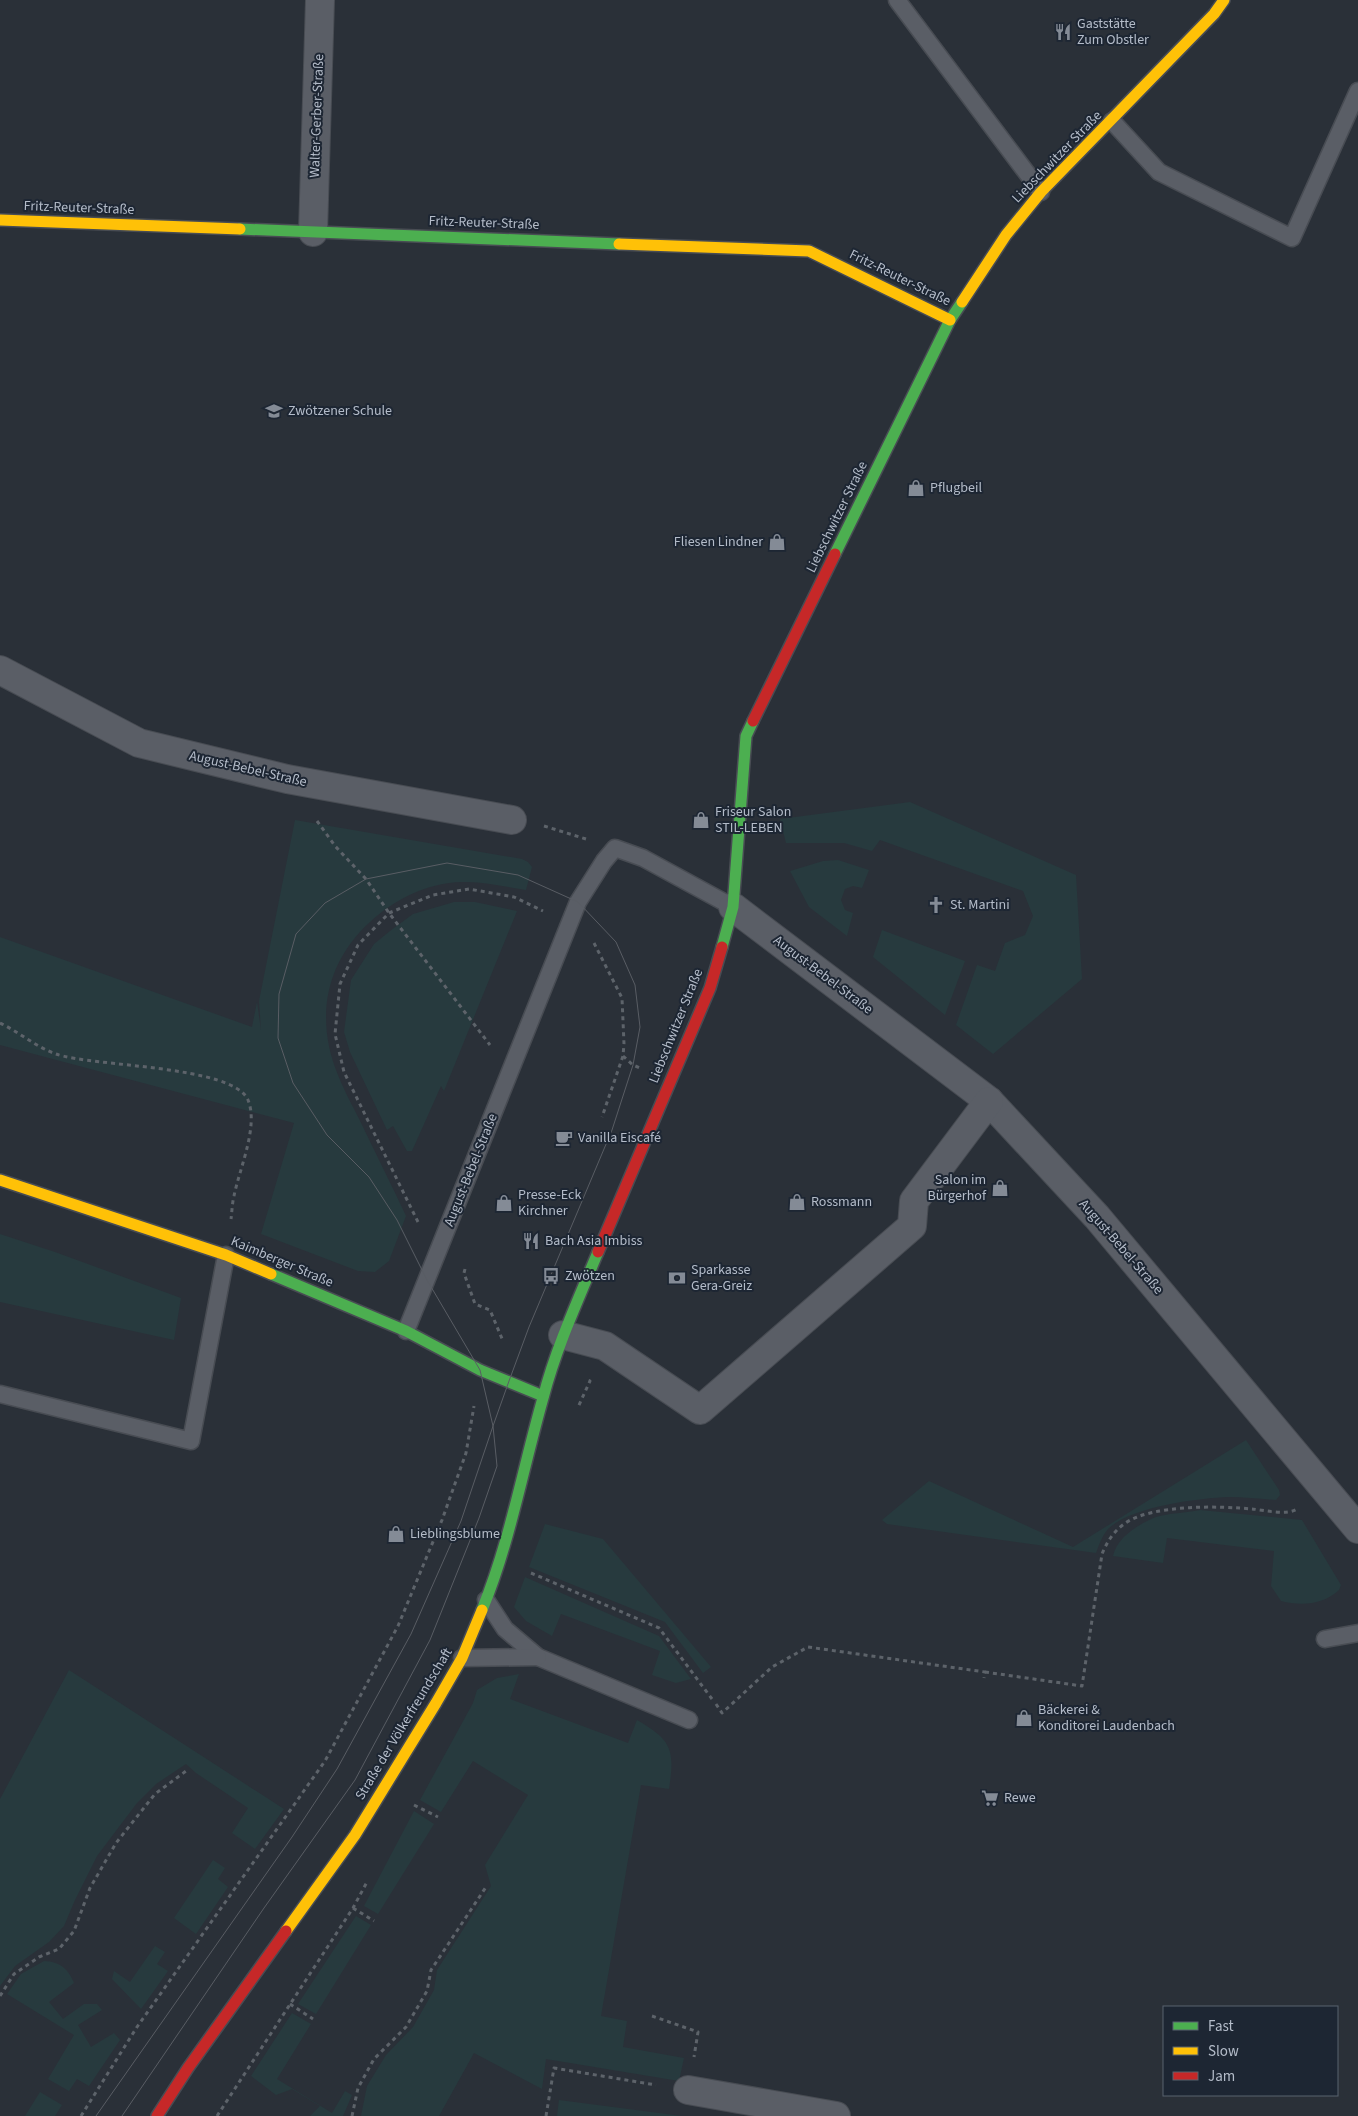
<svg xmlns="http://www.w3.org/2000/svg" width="1358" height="2116" font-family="'Source Sans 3',sans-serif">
	<rect width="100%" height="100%" fill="#2a3038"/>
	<!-- green -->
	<g fill="#273a3e">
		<polygon points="910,802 1076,875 1082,979 993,1054 956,1025 977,965 995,971 1005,943 1025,935 1033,916 1023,891 880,840 872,851 844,843 786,843 780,819"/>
		<path d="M295,820l227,39 6,3 4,5 -6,23c-21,-3 -43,-9 -64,-8 -35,1 -67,17 -92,40 -45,41 -55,97 -32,153 7,18 17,35 25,52 14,29 29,59 43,89l-17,45 -14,11 -17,-1 -97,-37 33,-111 -294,-78v-108l252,90 5,-25 4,28 -2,-29z"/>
		<polygon points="838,860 869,870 862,888 853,886 845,889 841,900 845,910 853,913 847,936 809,907 790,871 823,861"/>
		<polygon points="454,902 475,902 517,911 444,1091 441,1086 412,1151 407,1151 393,1126 387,1130 350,1052 344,1032 351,980 374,944 390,931 413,914"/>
		<polygon points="882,930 965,961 945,1015 873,957"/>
		<polygon points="0,1234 55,1252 181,1298 174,1340 0,1302"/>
		<path d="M1246,1440l33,50 1,5 -4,5c-15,-1 -31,-3 -47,-3 -31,1 -99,10 -121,32 -6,7 -9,16 -12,24l-209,-29 -5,-4 47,-39 144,66z"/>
		<path d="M1200,1510l102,10 39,65 -2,5c-16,15 -38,16 -58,11l-10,-15 3,-35 -107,-13 -4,25 -50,-7c4,-19 26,-32 43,-39 13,-4 30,-4 44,-7z"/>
		<polygon points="545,1524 603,1539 711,1667 703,1673 665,1622 529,1567"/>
		<polygon points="525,1577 659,1636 691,1679 676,1683 652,1675 660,1651 561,1614 552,1636 526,1621 514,1607"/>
		<polygon points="69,1670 284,1809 255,1849 232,1833 248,1808 196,1773 186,1764 156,1784 137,1803 97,1856 75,1900 64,1926 49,1942 15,1966 0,1986 0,1799"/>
		<path d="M519,1674l-9,25 118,44 9,-23c35,20 38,30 32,69l-28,-4 -40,231 26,5 -4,26 61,11 -5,23 -133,-22 -4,30 -68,-36 -35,63h-78l6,-30 19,-31 27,-28 21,-37 3,-20 54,-84 -6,-21 43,-70 -55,-34 -32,51 -21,-12 53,-97 4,-13 20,-12z"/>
		<polygon points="414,1811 434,1824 378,1914 364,1906"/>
		<polygon points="213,1860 225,1868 218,1879 228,1887 196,1934 174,1918"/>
		<polygon points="356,1916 371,1925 316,2014 298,2004"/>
		<polygon points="155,1946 165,1952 157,1964 168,1971 141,2009 112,1979 114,1971 130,1982"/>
		<path d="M44,1961c16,1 24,7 30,22l-25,19 14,17 21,-15h13l5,6 -24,15 13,22 23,-14 6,7 -31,46 -12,-7 -8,12 -21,-12 26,-44 -67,-41 14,-20z"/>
		<polygon points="292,2013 311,2024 277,2079 332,2113 345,2091 352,2095 343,2116 310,2116 320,2106 292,2089 276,2095 251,2076"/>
		<polygon points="40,2092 62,2105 55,2116 25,2116"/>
		<polygon points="559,2100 682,2116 557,2116"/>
	</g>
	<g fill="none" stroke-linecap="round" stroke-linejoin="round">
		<!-- lane casing -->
		<g stroke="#484c53" stroke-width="19">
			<g id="lane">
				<polyline points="897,0 1041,192"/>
				<polyline points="1112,121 1159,172 1292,238 1358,91"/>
				<polyline points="406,1331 578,902 604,861 615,848 643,858 733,907"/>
				<polyline points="0,1394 191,1441 226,1255"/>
				<polyline points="486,1600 505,1629 538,1657 689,1720"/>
				<polyline points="1325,1639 1358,1633"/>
				<polyline points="462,1658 538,1657"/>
			</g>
		</g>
		<!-- street casing -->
		<g stroke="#484c53" stroke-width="30">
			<g id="street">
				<polyline points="313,232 320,0"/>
				<polyline points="0,670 139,743 287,779 512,820"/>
				<polyline points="733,907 989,1101 1097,1217 1358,1529"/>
				<polyline points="563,1335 605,1346 700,1410 912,1226 914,1201 989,1101"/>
				<polyline points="688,2090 836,2116"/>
			</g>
		</g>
		<!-- fast casing -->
		<g stroke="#484c53" stroke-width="14">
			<g id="fast">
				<polyline points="240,229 619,244"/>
				<polyline points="835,554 950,320 962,302"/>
				<polyline points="722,947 733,907 746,736 753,721"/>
				<polyline points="271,1274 406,1331 480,1370 543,1396"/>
				<path d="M482,1610c28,-68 41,-142 61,-212 13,-50 35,-98 55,-146"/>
			</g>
		</g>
		<!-- slow casing -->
		<g stroke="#484c53" stroke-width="14">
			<g id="slow">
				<polyline points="0,220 240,229"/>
				<polyline points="619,244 809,251 950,320"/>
				<polyline points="962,302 1006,235 1041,192 1214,14 1224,0"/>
				<polyline points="0,1180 226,1255 271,1274"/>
				<polyline points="286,1931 355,1835 436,1703 462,1658 482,1610"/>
			</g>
		</g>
		<!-- jam casing -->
		<g stroke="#484c53" stroke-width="14">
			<g id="jam">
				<polyline points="753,721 835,554"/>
				<polyline points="598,1252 710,988 722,947"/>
				<polyline points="157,2116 188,2068 286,1931"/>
			</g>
		</g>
		<!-- path -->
		<g stroke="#5d636a" stroke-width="3" stroke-dasharray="4 4" stroke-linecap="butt">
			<polyline points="317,821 335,846 366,879 389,913 490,1045"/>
			<polyline points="544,826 586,839"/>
			<polyline points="594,943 622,998 624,1044 623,1056 602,1117"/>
			<path d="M0,1023c19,9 36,24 56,31 37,13 177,11 192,46 11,26 -9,70 -14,96 -2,8 -2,16 -3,23"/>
			<polyline points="623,1056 633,1065 640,1068"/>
			<polyline points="418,1222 344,1072 335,1034 340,984 358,945 389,913 433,895 469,889 514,897 543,911"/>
			<polyline points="465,1269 464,1273 475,1304 490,1310 503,1341"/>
			<polyline points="579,1405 590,1381 585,1379"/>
			<polyline points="531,1573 659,1628 712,1699"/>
			<path d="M985,1672l97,14 20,-132c5,-12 11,-22 22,-30 27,-20 96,-18 128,-15 13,1 34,7 45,0"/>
			<polyline points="716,1704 722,1713 772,1667 808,1647 985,1672 984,1678"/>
			<polyline points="414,1805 438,1817"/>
			<polyline points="353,1908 374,1921"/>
			<polyline points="0,1996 14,1974 39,1957 59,1949 74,1931 90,1888 116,1843 155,1794 186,1771"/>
			<polyline points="290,2004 313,2019"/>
			<polyline points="652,2016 698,2032 694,2057"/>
			<polyline points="81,2116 137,2027 325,1761 398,1626 442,1520 466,1453 474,1406"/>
			<polyline points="217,2116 353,1908 367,1882"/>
			<polyline points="352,2116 358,2088 374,2059 406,2027 427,1991 431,1970 486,1887"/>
			<polyline points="546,2116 554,2068 656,2085"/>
		</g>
		<!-- lane -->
		<use href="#lane" stroke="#5a5e66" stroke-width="16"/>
		<!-- street -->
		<use href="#street" stroke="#5a5e66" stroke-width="28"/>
		<!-- fast -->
		<use href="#fast" stroke="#4caf50" stroke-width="11"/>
		<!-- slow -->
		<use href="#slow" stroke="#ffc107" stroke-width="11"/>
		<!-- jam -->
		<use href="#jam" stroke="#c62828" stroke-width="11"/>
		<!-- tram -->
		<polyline stroke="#595d64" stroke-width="1" points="96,2116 292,1837 337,1769 411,1634 461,1521 493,1426 509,1381 529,1327 612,1130 633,1065 640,1027 635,985 616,942 578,902 518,875 447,863 366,879 325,903 296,934 279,994 278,1038 293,1083 327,1135 369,1177 397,1220 427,1280 480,1370 493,1426 497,1466 479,1518 430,1640 355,1780 264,1908 122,2116"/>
	</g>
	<!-- icons -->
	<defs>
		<g id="restaurant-bare" transform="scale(1.35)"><path d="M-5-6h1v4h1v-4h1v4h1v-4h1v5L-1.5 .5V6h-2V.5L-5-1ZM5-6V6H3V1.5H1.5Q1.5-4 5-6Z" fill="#848b96" stroke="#1d2633" stroke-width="2.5" paint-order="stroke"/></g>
		<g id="school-bare" transform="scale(1.35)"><path d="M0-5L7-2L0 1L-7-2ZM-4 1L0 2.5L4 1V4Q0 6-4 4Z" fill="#848b96" stroke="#1d2633" stroke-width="2.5" paint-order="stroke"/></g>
		<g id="shop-bare" transform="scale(1.35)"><path d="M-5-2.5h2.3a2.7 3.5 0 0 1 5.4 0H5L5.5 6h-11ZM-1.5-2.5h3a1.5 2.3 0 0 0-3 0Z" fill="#848b96" stroke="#1d2633" stroke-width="2.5" paint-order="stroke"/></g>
		<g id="church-bare" transform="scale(1.35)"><path d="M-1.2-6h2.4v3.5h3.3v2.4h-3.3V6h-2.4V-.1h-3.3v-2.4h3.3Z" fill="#848b96" stroke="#1d2633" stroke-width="2.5" paint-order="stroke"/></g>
		<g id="cafe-bare" transform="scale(1.35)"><path d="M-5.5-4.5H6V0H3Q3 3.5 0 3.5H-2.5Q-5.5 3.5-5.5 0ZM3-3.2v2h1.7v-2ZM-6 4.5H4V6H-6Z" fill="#848b96" stroke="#1d2633" stroke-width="2.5" paint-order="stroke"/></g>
		<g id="bus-bare" transform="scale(1.35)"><path d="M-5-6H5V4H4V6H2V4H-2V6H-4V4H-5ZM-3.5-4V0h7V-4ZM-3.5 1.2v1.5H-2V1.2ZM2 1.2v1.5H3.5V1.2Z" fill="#848b96" stroke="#1d2633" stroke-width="2.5" paint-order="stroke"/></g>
		<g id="bank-bare" transform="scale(1.35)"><path d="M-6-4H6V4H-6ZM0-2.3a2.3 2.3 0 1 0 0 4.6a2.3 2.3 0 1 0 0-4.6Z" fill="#848b96" stroke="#1d2633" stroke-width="2.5" paint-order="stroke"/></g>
		<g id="supermarket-bare" transform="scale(1.35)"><path d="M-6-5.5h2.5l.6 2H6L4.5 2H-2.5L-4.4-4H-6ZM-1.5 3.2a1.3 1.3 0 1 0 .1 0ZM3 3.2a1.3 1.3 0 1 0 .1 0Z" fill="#848b96" stroke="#1d2633" stroke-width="2.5" paint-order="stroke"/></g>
	</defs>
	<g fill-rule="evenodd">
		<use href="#restaurant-bare" x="1063" y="32"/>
		<use href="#school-bare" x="274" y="411"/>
		<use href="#shop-bare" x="916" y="488"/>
		<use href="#shop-bare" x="777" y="542"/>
		<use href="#shop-bare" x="701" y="820"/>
		<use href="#church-bare" x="936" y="905"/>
		<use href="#cafe-bare" x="564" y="1138"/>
		<use href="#shop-bare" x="1000" y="1188"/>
		<use href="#shop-bare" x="797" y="1202"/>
		<use href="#shop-bare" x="504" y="1203"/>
		<use href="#restaurant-bare" x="531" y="1241"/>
		<use href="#bus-bare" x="551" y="1276"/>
		<use href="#bank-bare" x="677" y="1278"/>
		<use href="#shop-bare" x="396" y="1534"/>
		<use href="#shop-bare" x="1024" y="1718"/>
		<use href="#supermarket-bare" x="990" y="1798"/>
	</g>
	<g text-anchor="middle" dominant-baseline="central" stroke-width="4" stroke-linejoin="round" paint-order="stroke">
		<!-- poi labels -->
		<g font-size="14" fill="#b4bcc9" stroke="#1d2633" text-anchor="start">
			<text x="1077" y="24">Gaststätte<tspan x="1077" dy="16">Zum Obstler</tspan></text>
			<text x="288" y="411">Zwötzener Schule</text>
			<text x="930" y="488">Pflugbeil</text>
			<text x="763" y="542" text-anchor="end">Fliesen Lindner</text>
			<text x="715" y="812">Friseur Salon<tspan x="715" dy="16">STIL-LEBEN</tspan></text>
			<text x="950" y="905">St. Martini</text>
			<text x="578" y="1138">Vanilla Eiscafé</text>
			<text x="986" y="1180" text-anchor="end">Salon im<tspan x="986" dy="16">Bürgerhof</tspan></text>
			<text x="518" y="1195">Presse-Eck<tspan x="518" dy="16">Kirchner</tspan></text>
			<text x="811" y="1202">Rossmann</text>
			<text x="545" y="1241">Bach Asia Imbiss</text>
			<text x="691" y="1270">Sparkasse<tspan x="691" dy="16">Gera-Greiz</tspan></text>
			<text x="565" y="1276">Zwötzen</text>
			<text x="410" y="1534">Lieblingsblume</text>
			<text x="1038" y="1710">Bäckerei &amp;<tspan x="1038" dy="16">Konditorei Laudenbach</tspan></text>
			<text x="1004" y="1798">Rewe</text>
		</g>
		<!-- street labels -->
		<g font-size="14" fill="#b4bcc9" stroke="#1d2633">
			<text transform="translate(317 116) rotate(-88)">Walter-Gerber-Straße</text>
			<text transform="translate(1057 157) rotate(-46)">Liebschwitzer Straße</text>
			<text transform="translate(79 208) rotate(2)">Fritz-Reuter-Straße</text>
			<text transform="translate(484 223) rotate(2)">Fritz-Reuter-Straße</text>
			<text transform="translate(900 278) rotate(26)">Fritz-Reuter-Straße</text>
			<text transform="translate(837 517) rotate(-64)">Liebschwitzer Straße</text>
			<text transform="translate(248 769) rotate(13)">August-Bebel-Straße</text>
			<text transform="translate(823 975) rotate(37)">August-Bebel-Straße</text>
			<text transform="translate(676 1026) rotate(-68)">Liebschwitzer Straße</text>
			<text transform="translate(471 1170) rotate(-68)">August-Bebel-Straße</text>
			<text transform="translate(1121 1247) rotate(49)">August-Bebel-Straße</text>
			<text transform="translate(282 1262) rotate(23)">Kaimberger Straße</text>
			<text transform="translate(404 1724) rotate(-59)">Straße der Völkerfreundschaft</text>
		</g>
	</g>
	<!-- legend -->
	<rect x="1163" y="2006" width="175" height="90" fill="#1d2633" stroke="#59626f"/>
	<rect x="1173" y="2022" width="25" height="8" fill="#4caf50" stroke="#59626f"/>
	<text x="1208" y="2031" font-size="15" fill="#b4bcc9">Fast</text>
	<rect x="1173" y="2047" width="25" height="8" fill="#ffc107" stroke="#59626f"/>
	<text x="1208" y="2056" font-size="15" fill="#b4bcc9">Slow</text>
	<rect x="1173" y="2072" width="25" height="8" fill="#c62828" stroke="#59626f"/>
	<text x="1208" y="2081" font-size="15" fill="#b4bcc9">Jam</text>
</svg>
